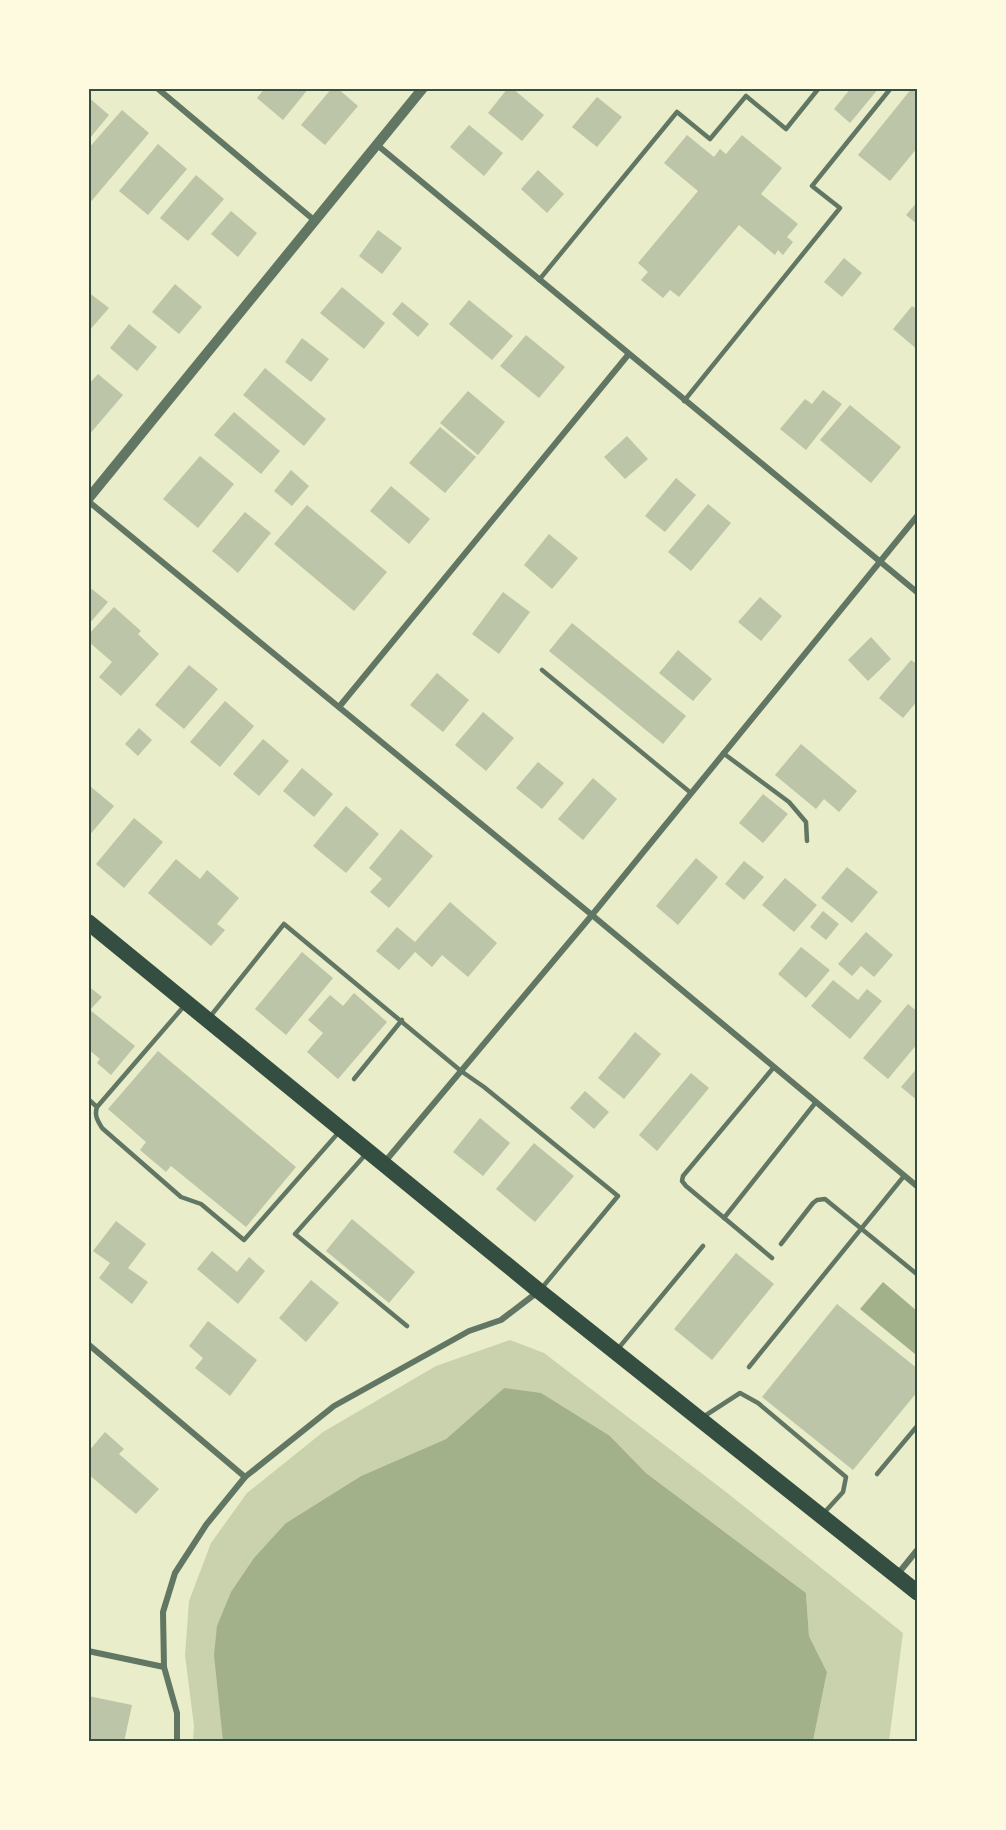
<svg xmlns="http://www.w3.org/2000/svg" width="1006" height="1830" font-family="'IBM Plex Sans',sans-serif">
	<rect width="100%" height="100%" fill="#e9edc9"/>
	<!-- green -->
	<polygon fill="#cad2ad" points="510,1340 544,1353 726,1492 903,1633 889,1741 813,1741 827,1672 809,1636 806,1593 646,1473 610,1436 504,1388 446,1439 361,1476 286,1523 223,1732 223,1741 193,1741 194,1726 185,1655 189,1601 211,1543 247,1493 323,1432 436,1366"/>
	<!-- water -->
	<g fill="#a3b18a">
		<polygon points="883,1282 917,1311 917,1352 915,1354 860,1309"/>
		<polygon points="504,1388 541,1393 610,1436 646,1473 806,1593 809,1636 827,1672 813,1741 223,1741 214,1655 217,1626 231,1592 254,1558 286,1523 361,1476 446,1439"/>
	</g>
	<!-- building -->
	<g fill="#bcc5a7">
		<polygon points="265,88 309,88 283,120 257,98"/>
		<polygon points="332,88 337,88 358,106 325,145 301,125"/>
		<polygon points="508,88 512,88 544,115 522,141 488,113"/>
		<polygon points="851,88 879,88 850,123 834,109"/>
		<polygon points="912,88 918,88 918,147 890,181 858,155"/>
		<polygon points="88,97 109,115 90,138 88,136"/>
		<polygon points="597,97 622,117 597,147 572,127"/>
		<polygon points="122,110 149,133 88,205 88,149"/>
		<polygon points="469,125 503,153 484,176 450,147"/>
		<polygon points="687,135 714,157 720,149 726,154 742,135 782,168 761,194 798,224 787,237 793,242 783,255 778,250 775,255 739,225 679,297 670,290 663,298 641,280 648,272 638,263 698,191 664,163"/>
		<polygon points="158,144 187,169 148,215 119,191"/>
		<polygon points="538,170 564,194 547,213 521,189"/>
		<polygon points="196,175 224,199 188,241 160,218"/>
		<polygon points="918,201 918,225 906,215"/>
		<polygon points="231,211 257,233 238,257 211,234"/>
		<polygon points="378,230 402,248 382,274 359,256"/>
		<polygon points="844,258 862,273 842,297 824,282"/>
		<polygon points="175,284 202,307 179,334 152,312"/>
		<polygon points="342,287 385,323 364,349 320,313"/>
		<polygon points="88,292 109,308 88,332"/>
		<polygon points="469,300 513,336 492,360 449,324"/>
		<polygon points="402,302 429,324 418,337 392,314"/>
		<polygon points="912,306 918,310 918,350 893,329"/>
		<polygon points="129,324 157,347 137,371 110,348"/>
		<polygon points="526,335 565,367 539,398 500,366"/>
		<polygon points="302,338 329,359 311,382 285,362"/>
		<polygon points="265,368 326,419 304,446 243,395"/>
		<polygon points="98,374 123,395 88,436 88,385"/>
		<polygon points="823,390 842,404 806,450 780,429 805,399 812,404"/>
		<polygon points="468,391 505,422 478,455 440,423"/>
		<polygon points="850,405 901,447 871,483 820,440"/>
		<polygon points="234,412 280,451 261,474 214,435"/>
		<polygon points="440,427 476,457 445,493 409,463"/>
		<polygon points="627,436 648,459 625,479 604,457"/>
		<polygon points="200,456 234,484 198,528 163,499"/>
		<polygon points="291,470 309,486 292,506 274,491"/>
		<polygon points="676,478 696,495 665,532 645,516"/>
		<polygon points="391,486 430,519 409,544 370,511"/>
		<polygon points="708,504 731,523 691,571 668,552"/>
		<polygon points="307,505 387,572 354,611 274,544"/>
		<polygon points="245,512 271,533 238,573 212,551"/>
		<polygon points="549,534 578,558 552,589 524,565"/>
		<polygon points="88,586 108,602 88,625"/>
		<polygon points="503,592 530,612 499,654 472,634"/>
		<polygon points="760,597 782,616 761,641 738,622"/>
		<polygon points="114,607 141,631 138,634 159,654 121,696 99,677 112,662 88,641 88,635"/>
		<polygon points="572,623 686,716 663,744 549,651"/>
		<polygon points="871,637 891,659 868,681 848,660"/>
		<polygon points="678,650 712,679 693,701 659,673"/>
		<polygon points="911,660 918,665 918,700 903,718 879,698"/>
		<polygon points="189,665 218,689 184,729 155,705"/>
		<polygon points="437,673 469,700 443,732 410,705"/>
		<polygon points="225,701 254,726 220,767 190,742"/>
		<polygon points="483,712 514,738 486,771 455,745"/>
		<polygon points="139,728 152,740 138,756 125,744"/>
		<polygon points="263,739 289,761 259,796 233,774"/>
		<polygon points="801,744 857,791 839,812 824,799 816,809 775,775"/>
		<polygon points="538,762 564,783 542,809 516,788"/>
		<polygon points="302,768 333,794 314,817 283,791"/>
		<polygon points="593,778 617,799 583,840 558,819"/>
		<polygon points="91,787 114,806 88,837 88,790"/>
		<polygon points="763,794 788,814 763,843 739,823"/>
		<polygon points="346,806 379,834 346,873 313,846"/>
		<polygon points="134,818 163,842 124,888 96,864"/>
		<polygon points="401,829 433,856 389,908 370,892 382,879 369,868"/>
		<polygon points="696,858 718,877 678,925 656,906"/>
		<polygon points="176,859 200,879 207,870 239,898 217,924 225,930 211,946 148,893"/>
		<polygon points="744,861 764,877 744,900 725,884"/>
		<polygon points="847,867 878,892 852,923 821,898"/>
		<polygon points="785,878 817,905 794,932 762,905"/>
		<polygon points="450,902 497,943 468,977 442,955 432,967 415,952 399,970 376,951 397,927 415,942"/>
		<polygon points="823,911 839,924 826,940 810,927"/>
		<polygon points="866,932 893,955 874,977 861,966 852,976 838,964"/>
		<polygon points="801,947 830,970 806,998 778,974"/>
		<polygon points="302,952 333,978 286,1035 255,1009"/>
		<polygon points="833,980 858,1000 867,989 882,1001 850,1039 811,1006"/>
		<polygon points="88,986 102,997 90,1010 135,1046 111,1075 97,1063 100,1059 88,1049"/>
		<polygon points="354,993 387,1022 338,1079 307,1052 323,1033 308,1020 330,995 343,1006"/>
		<polygon points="908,1004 918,1012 918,1043 888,1079 863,1058"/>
		<polygon points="635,1032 661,1054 624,1099 598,1078"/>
		<polygon points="158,1051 296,1167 246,1227 171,1166 166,1172 140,1150 146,1142 108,1109"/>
		<polygon points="918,1067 918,1101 901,1087"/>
		<polygon points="691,1073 709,1088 657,1151 639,1135"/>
		<polygon points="585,1091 609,1112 594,1129 570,1108"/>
		<polygon points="480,1118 510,1143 483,1176 453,1152"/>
		<polygon points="534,1143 574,1176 535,1222 496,1189"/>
		<polygon points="352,1219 415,1272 389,1303 326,1251"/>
		<polygon points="116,1221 146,1244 128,1268 148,1282 132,1304 99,1278 110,1263 93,1251"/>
		<polygon points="212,1251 237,1272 249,1257 265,1271 238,1304 197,1269"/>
		<polygon points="736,1253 774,1284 712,1360 674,1329"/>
		<polygon points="311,1280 339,1303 306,1342 279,1318"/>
		<polygon points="837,1304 918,1369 918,1391 853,1470 762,1397"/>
		<polygon points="208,1321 257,1360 230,1396 195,1368 203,1358 189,1346"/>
		<polygon points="105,1432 124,1449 119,1454 159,1489 136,1514 88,1474 88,1452"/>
		<polygon points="88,1696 132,1705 124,1742 88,1742"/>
	</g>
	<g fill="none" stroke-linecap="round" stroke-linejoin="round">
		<!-- service -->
		<g stroke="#617663" stroke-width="4.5">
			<polyline points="539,280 677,112 710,139 746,96 786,129 819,88"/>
			<polyline points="684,401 840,208 812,186 891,88"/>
			<polyline points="542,670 691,793"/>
			<polyline points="723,753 789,802 806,822 807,841"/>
			<path d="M185,1005l-88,102c-3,9 1,14 5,21l79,69 20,7 43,36 95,-108"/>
			<polyline points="209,1018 284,924 461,1071 484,1087 618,1196 541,1289"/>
			<polyline points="354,1079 402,1020"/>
			<polyline points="88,1099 97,1107"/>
			<polyline points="366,1154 295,1234 407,1326"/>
			<polyline points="724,1218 816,1102"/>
			<polyline points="781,1244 813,1203 817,1200 825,1199 918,1275"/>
			<polyline points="772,1258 686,1186 682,1181 683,1176 774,1067"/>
			<polyline points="617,1350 703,1246"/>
			<polyline points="749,1367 904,1176"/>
			<polyline points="703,1417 740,1393 758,1403 846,1477 843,1492 823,1514"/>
			<polyline points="877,1474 918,1425"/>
		</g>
		<!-- minor -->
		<g stroke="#617663" stroke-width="6">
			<polyline points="157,88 314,220"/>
			<polyline points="376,144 918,593"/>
			<polyline points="88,501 592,915 918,1187"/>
			<polyline points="339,707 628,355"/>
			<polyline points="383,1164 592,915 918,515"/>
			<polyline points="88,1344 245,1477"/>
			<polyline points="897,1575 918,1549"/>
			<polyline points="88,1651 164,1667"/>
			<polyline points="177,1742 177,1713 164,1667 163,1612 175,1573 206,1525 245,1477 334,1406 469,1331 501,1320 539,1291"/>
		</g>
		<!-- tertiary -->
		<polyline stroke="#617663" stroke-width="10" points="88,499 423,88"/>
		<!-- trunk -->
		<polyline stroke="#344e41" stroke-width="16" points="88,922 539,1291 918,1593"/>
	</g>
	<!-- border -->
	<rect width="1006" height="1830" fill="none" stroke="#fefae0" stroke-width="180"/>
	<rect x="90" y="90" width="826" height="1650" fill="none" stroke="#344e41" stroke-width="2"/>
</svg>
